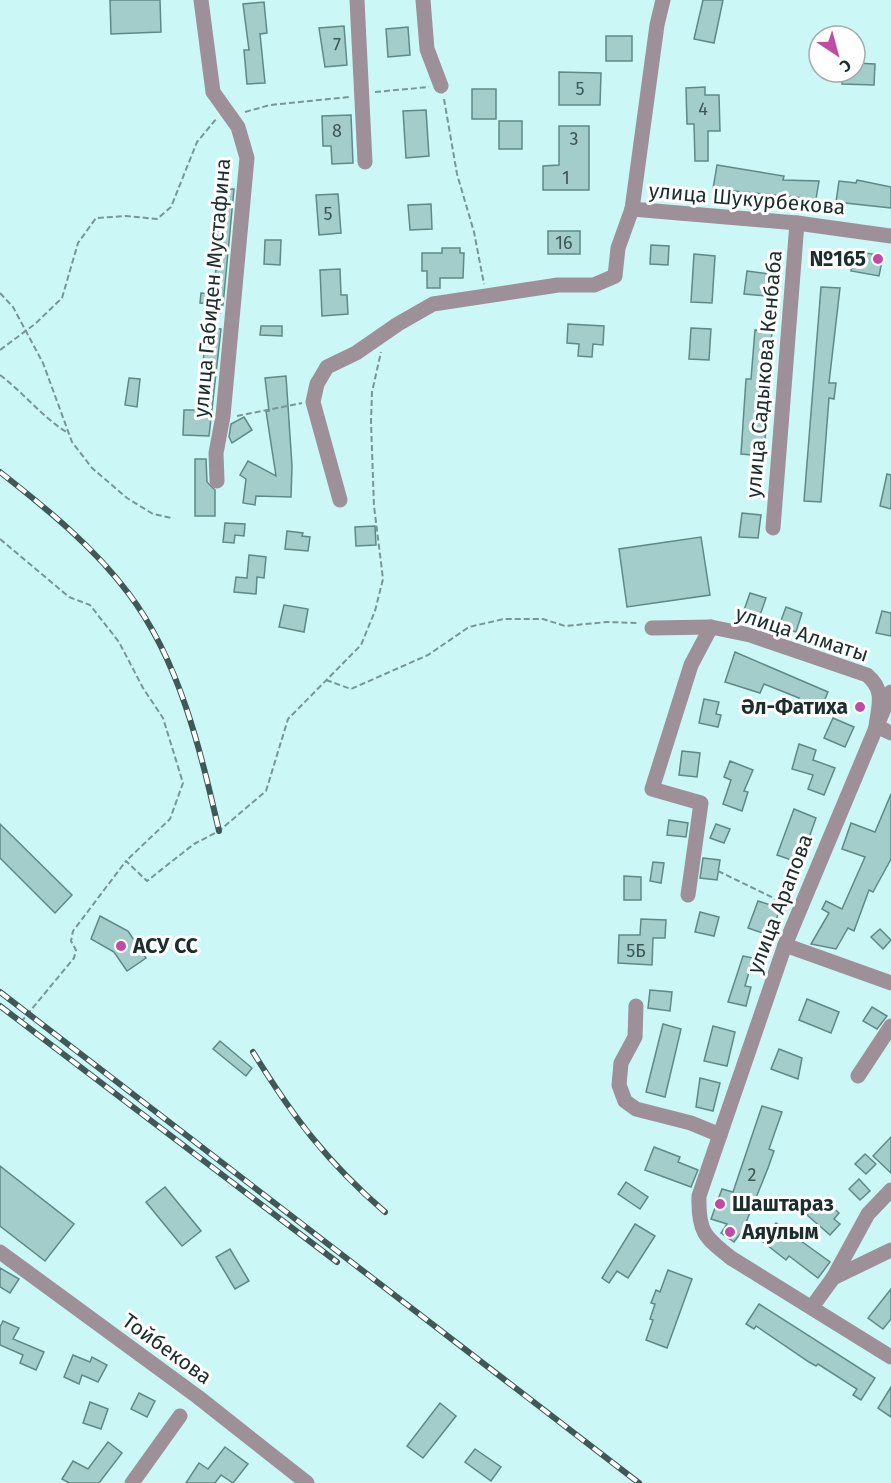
<svg xmlns="http://www.w3.org/2000/svg" width="891" height="1483" font-family="'Fira Sans',sans-serif">
	<rect width="100%" height="100%" fill="#cbf8f6"/>
	<!-- building -->
	<g fill="#a3cdcb" stroke="#5f8987" stroke-width="1.5">
		<polygon points="110,0 160,0 161,32 111,34"/>
		<polygon points="703,0 723,0 714,43 694,39"/>
		<polygon points="264,2 267,33 260,34 265,83 247,84 244,50 249,50 243,4"/>
		<polygon points="344,26 347,65 325,67 319,28"/>
		<polygon points="408,27 410,55 388,57 386,29"/>
		<rect x="606" y="36" width="26" height="25"/>
		<polygon points="855,63 875,64 874,85 842,84 843,72 855,72"/>
		<polygon points="559,72 601,73 600,105 559,105"/>
		<polygon points="705,87 705,95 719,95 720,131 708,131 708,161 695,161 694,124 687,124 686,88"/>
		<rect x="472" y="89" width="24" height="30"/>
		<polygon points="426,110 429,156 406,158 403,111"/>
		<polygon points="351,115 353,163 332,164 331,146 323,146 322,116"/>
		<rect x="499" y="121" width="23" height="28"/>
		<polygon points="559,126 589,126 589,190 543,190 543,166 559,165"/>
		<polygon points="717,165 784,176 783,180 819,181 816,199 713,189"/>
		<polygon points="857,180 891,187 891,208 836,202 839,181 856,183"/>
		<polygon points="219,189 234,189 223,305 221,305 220,313 208,312 209,304 200,303 201,293 213,294 217,260 220,261 220,236 217,236"/>
		<polygon points="338,194 341,233 319,235 316,195"/>
		<polygon points="431,204 432,229 410,230 408,205"/>
		<rect x="548" y="231" width="32" height="23"/>
		<polygon points="265,240 281,240 280,265 264,264"/>
		<polygon points="651,245 669,246 668,265 650,264"/>
		<polygon points="442,248 460,248 460,253 464,253 463,278 440,278 440,288 427,288 427,271 422,271 422,253 442,253"/>
		<polygon points="855,251 883,256 879,276 851,271"/>
		<polygon points="694,254 715,256 712,303 691,302"/>
		<polygon points="340,269 341,295 347,295 348,314 322,316 320,270"/>
		<polygon points="747,271 770,274 767,296 744,294"/>
		<polygon points="821,287 840,288 829,383 836,383 834,399 829,398 821,502 804,501"/>
		<polygon points="568,324 604,326 603,345 593,344 592,357 578,356 579,344 567,343"/>
		<polygon points="261,326 282,326 282,336 260,335"/>
		<polygon points="210,328 221,329 209,436 183,435 184,410 197,410 197,400 201,400 204,351 208,351"/>
		<polygon points="691,328 711,329 709,360 689,359"/>
		<polygon points="755,330 772,331 764,456 741,454 746,379 751,379"/>
		<polygon points="286,376 292,466 291,497 256,496 255,505 243,503 246,479 240,475 248,461 276,476 266,411 269,411 265,378"/>
		<polygon points="129,378 140,379 137,407 125,405"/>
		<polygon points="244,417 252,430 232,443 229,437 231,424"/>
		<polygon points="195,459 206,459 207,482 215,490 215,516 195,516"/>
		<polygon points="887,474 891,475 891,509 880,506"/>
		<polygon points="742,513 761,515 758,538 739,537"/>
		<polygon points="225,523 245,524 244,536 235,535 234,543 223,542"/>
		<polygon points="375,526 376,545 356,546 355,527"/>
		<polygon points="287,531 303,533 302,536 310,537 308,551 285,549"/>
		<polygon points="701,537 710,595 627,607 619,549"/>
		<polygon points="249,555 266,557 264,578 257,577 256,594 234,592 236,577 247,578"/>
		<polygon points="750,593 766,598 759,618 743,613"/>
		<polygon points="284,605 308,609 304,632 279,627"/>
		<polygon points="786,607 802,613 796,632 779,626"/>
		<polygon points="882,611 891,613 891,636 876,633"/>
		<polygon points="735,652 828,692 819,713 797,704 799,698 764,684 760,693 725,682"/>
		<polygon points="704,699 719,702 716,714 721,715 718,727 699,723"/>
		<polygon points="833,718 854,727 845,747 824,738"/>
		<polygon points="799,744 816,750 813,760 835,768 824,795 808,789 813,775 792,769"/>
		<polygon points="682,751 700,753 697,777 679,775"/>
		<polygon points="730,761 753,770 744,791 748,792 742,811 723,804 731,780 724,777"/>
		<polygon points="891,794 891,859 873,892 869,890 854,931 848,928 836,949 811,944 829,913 822,909 826,901 842,909 865,857 842,849 851,823 875,832"/>
		<polygon points="794,809 816,818 800,863 777,855"/>
		<polygon points="669,820 688,823 686,837 667,835"/>
		<polygon points="0,824 72,895 55,913 0,858"/>
		<polygon points="716,824 730,829 724,843 710,838"/>
		<polygon points="703,858 720,860 717,880 700,878"/>
		<polygon points="653,862 664,863 661,883 650,881"/>
		<polygon points="624,876 641,877 641,900 624,900"/>
		<polygon points="758,901 780,908 771,936 748,928"/>
		<polygon points="700,912 719,917 714,936 695,932"/>
		<polygon points="100,916 128,931 146,958 127,971 114,952 91,939"/>
		<polygon points="641,919 666,920 665,938 653,938 652,965 618,963 619,935 640,935"/>
		<polygon points="880,929 891,940 883,949 871,937"/>
		<polygon points="743,956 753,958 745,986 751,987 746,1006 728,1002"/>
		<polygon points="650,990 672,992 670,1011 648,1008"/>
		<polygon points="807,999 839,1012 831,1033 799,1020"/>
		<polygon points="872,1007 887,1016 877,1029 863,1021"/>
		<polygon points="663,1024 681,1029 665,1097 646,1092"/>
		<polygon points="713,1026 735,1032 727,1066 704,1061"/>
		<polygon points="220,1041 252,1068 246,1076 213,1049"/>
		<polygon points="779,1049 802,1058 798,1079 771,1069"/>
		<polygon points="700,1078 720,1083 713,1111 696,1107"/>
		<polygon points="762,1106 782,1112 769,1149 774,1151 768,1168 743,1230 734,1242 721,1233 727,1224 711,1219 722,1189 733,1192"/>
		<polygon points="891,1137 891,1173 873,1156"/>
		<polygon points="654,1147 680,1157 678,1162 698,1170 691,1187 645,1170"/>
		<polygon points="865,1154 876,1164 866,1174 855,1164"/>
		<polygon points="0,1166 74,1224 45,1261 0,1226"/>
		<polygon points="859,1179 870,1191 860,1200 849,1189"/>
		<polygon points="626,1182 648,1197 640,1209 618,1194"/>
		<polygon points="165,1187 201,1231 182,1246 146,1202"/>
		<polygon points="822,1198 839,1213 834,1219 840,1224 830,1235 807,1215"/>
		<polygon points="776,1223 830,1262 818,1278 789,1256 786,1260 762,1241"/>
		<polygon points="635,1224 655,1236 628,1278 617,1271 609,1283 602,1278"/>
		<polygon points="230,1249 249,1281 235,1289 216,1257"/>
		<polygon points="0,1268 19,1279 10,1293 0,1287"/>
		<polygon points="668,1270 692,1279 667,1348 646,1340 653,1320 650,1319 655,1304 651,1303 656,1290 660,1292"/>
		<polygon points="891,1289 891,1319 883,1329 868,1318"/>
		<polygon points="759,1304 875,1378 861,1400 853,1395 857,1389 818,1364 816,1366 809,1362 756,1326 754,1329 746,1324"/>
		<polygon points="3,1321 19,1328 13,1339 44,1352 36,1370 20,1363 23,1355 0,1345 0,1327"/>
		<polygon points="73,1355 90,1362 92,1357 107,1365 98,1382 82,1375 79,1384 64,1377"/>
		<polygon points="891,1387 891,1417 878,1408"/>
		<polygon points="139,1393 155,1401 147,1417 131,1409"/>
		<polygon points="90,1402 108,1409 101,1429 83,1423"/>
		<polygon points="440,1403 456,1416 423,1458 407,1446"/>
		<polygon points="108,1442 122,1453 99,1483 69,1483 62,1479 73,1461 88,1469"/>
		<polygon points="225,1447 248,1464 233,1483 221,1475 215,1483 186,1483 199,1463 208,1469"/>
		<polygon points="475,1449 501,1467 491,1481 465,1462"/>
	</g>
	<g fill="none" stroke-linecap="round" stroke-linejoin="round">
		<!-- path -->
		<g stroke="#779795" stroke-width="2" stroke-dasharray="6 3" stroke-linecap="butt">
			<polyline points="375,92 429,87"/>
			<polyline points="444,99 457,174 474,232 484,284"/>
			<polyline points="245,112 270,105 349,97"/>
			<polyline points="0,293 13,307 43,363 72,442 92,468 127,498 153,514 172,518"/>
			<polyline points="0,350 35,324 62,298 78,243 96,218 126,216 157,219 171,207 197,142 217,118"/>
			<path d="M0,375c24,18 43,43 68,58"/>
			<polyline points="237,416 302,403"/>
			<polyline points="0,539 69,597 90,605 119,642 143,688 163,718 183,783 170,819 126,861"/>
			<polyline points="326,680 351,689 428,655 469,627 504,619 543,619 565,626 607,622 639,623"/>
			<polyline points="718,871 788,905"/>
			<polyline points="21,1022 74,958 76,950 71,941 73,931 126,861 147,881 194,844 219,831 266,791 288,719 361,645 375,611 383,579 374,506 371,422 372,392 381,352"/>
		</g>
		<!-- minor -->
		<g stroke="#9d9099" stroke-width="15">
			<polyline points="201,0 213,92 238,127 247,158 223,416 216,453 217,481"/>
			<polyline points="357,0 365,162"/>
			<polyline points="423,0 427,49 441,86"/>
			<polyline points="663,0 657,25 632,209 797,223 891,236"/>
			<polyline points="340,500 313,402 317,384 327,367 356,353 398,324 433,304 558,285 594,285 615,276 618,248 632,209"/>
			<polyline points="773,528 797,223"/>
			<path d="M652,628l59,-1 39,8 117,40c18,15 12,30 9,51l15,7"/>
			<path d="M891,692l-106,253 -86,251c-1,35 5,41 32,62l160,99"/>
			<polyline points="688,895 701,803 652,789 691,665 711,627"/>
			<polyline points="785,945 891,983"/>
			<polyline points="636,1006 635,1037 621,1063 619,1085 625,1101 636,1109 691,1123 720,1135"/>
			<polyline points="858,1076 891,1026"/>
			<polyline points="0,1252 198,1397 307,1483"/>
			<polyline points="833,1278 868,1214 891,1190"/>
			<polyline points="812,1307 833,1278 891,1250"/>
			<polyline points="132,1483 180,1416"/>
		</g>
		<!-- rail casing -->
		<g stroke="#405857" stroke-width="6">
			<g id="rail">
				<path d="M0,472c47,37 93,74 129,122 51,68 71,155 90,237"/>
				<polyline points="0,992 639,1483"/>
				<polyline points="0,1006 337,1262"/>
				<path d="M253,1052c40,65 74,110 132,160"/>
			</g>
		</g>
		<!-- rail -->
		<use href="#rail" stroke="#fff" stroke-width="4" stroke-dasharray="11" stroke-linecap="butt"/>
	</g>
	<!-- markers -->
	<g fill="#bf4ba3" stroke="#fff" stroke-width="2">
		<circle cx="878" cy="259" r="6"/>
		<circle cx="860" cy="707" r="6"/>
		<circle cx="121" cy="946" r="6"/>
		<circle cx="720" cy="1204" r="6"/>
		<circle cx="730" cy="1232" r="6"/>
	</g>
	<g text-anchor="middle" dominant-baseline="central" stroke-width="6" stroke-linejoin="round" paint-order="stroke">
		<!-- number labels -->
		<g font-size="18" fill="#3d5554">
			<text x="337" y="45">7</text>
			<text x="580" y="89">5</text>
			<text x="703" y="109">4</text>
			<text x="337" y="131">8</text>
			<text x="574" y="139">3</text>
			<text x="566" y="178">1</text>
			<text x="328" y="214">5</text>
			<text x="564" y="243">16</text>
			<text x="636" y="951">5Б</text>
			<text x="752" y="1175">2</text>
		</g>
		<!-- street labels -->
		<g font-size="21" fill="#1b2d2c" stroke="#fff">
			<text transform="translate(747 199) rotate(5)">улица Шукурбекова</text>
			<text transform="translate(212 288) rotate(-85)">улица Габиден Мустафина</text>
			<text transform="translate(764 374) rotate(-85)">улица Садыкова Кенбаба</text>
			<text transform="translate(802 634) rotate(18)">улица Алматы</text>
			<text transform="translate(780 904) rotate(-69)">улица Арапова</text>
			<text transform="translate(167 1349) rotate(36)">Тойбекова</text>
		</g>
		<!-- poi labels -->
		<g font-size="21" font-weight="bold" fill="#1b2d2c" stroke="#fff" text-anchor="start">
			<text x="866" y="259" text-anchor="end">№165</text>
			<text x="848" y="707" text-anchor="end">Әл-Фатиха</text>
			<text x="133" y="946">АСУ СС</text>
			<text x="732" y="1204">Шаштараз</text>
			<text x="742" y="1232">Аяулым</text>
		</g>
	</g>
	<!-- north arrow -->
	<g transform="translate(837 54) rotate(144)"><circle r="28" fill="#ffffff" stroke="#a4abab" stroke-width="1.5"/>
	<path d="M0-4.5L10 22L0 15L-10 22Z" fill="#bf4ba3"/>
	<text y="-9" font-size="16" font-weight="bold" text-anchor="middle" fill="#1b2d2c">С</text>
	</g>
</svg>
